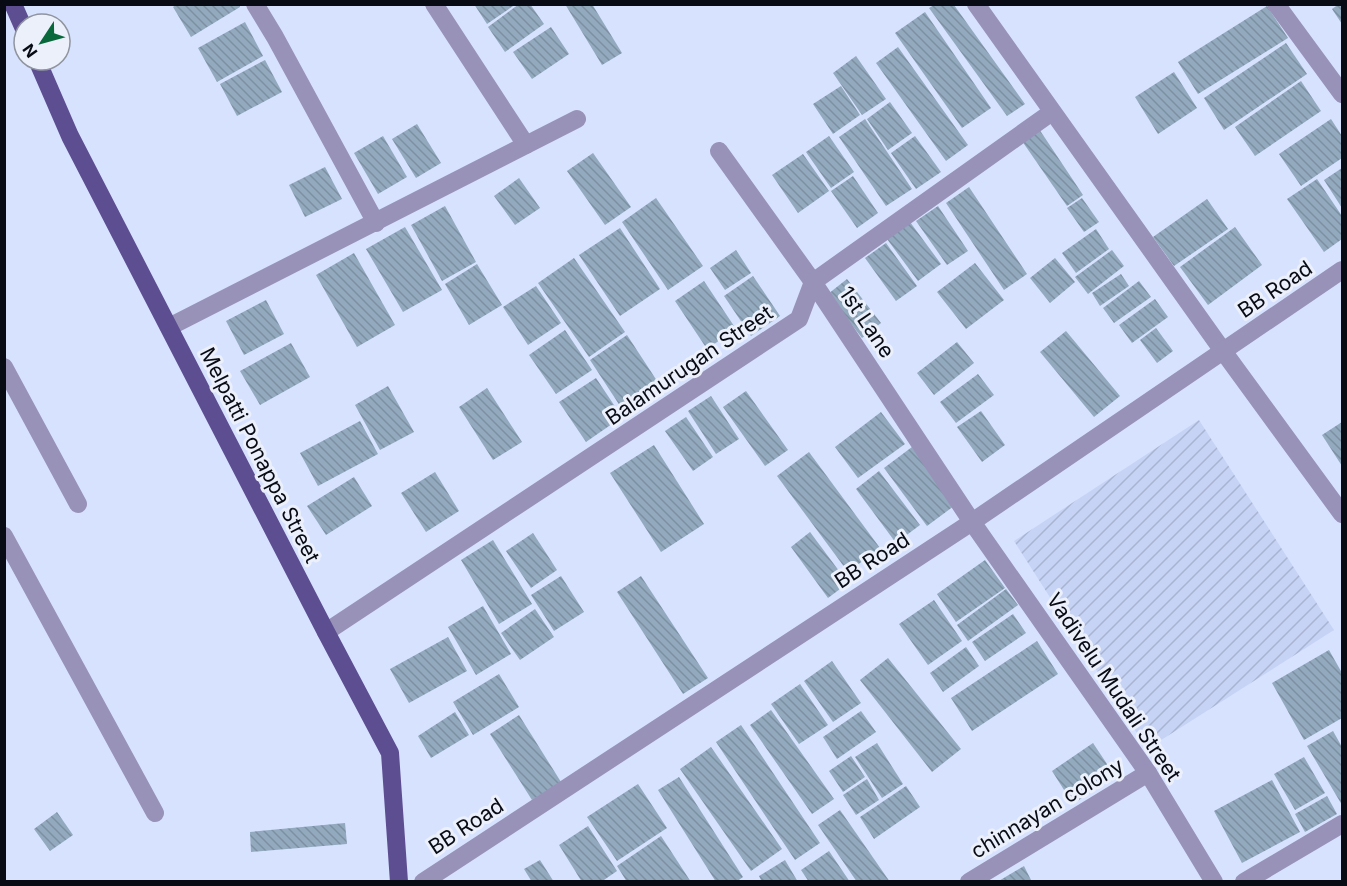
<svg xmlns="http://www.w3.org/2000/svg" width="1347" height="886" font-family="Inter,sans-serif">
	<defs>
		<pattern id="industrial-furrows" width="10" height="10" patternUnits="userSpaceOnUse" patternTransform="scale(1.5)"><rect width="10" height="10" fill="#c6d3f5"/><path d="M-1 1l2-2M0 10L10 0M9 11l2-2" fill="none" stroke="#a9b4d1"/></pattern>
		<pattern id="building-back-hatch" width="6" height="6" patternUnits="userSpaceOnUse" patternTransform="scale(1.5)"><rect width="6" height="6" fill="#92a9be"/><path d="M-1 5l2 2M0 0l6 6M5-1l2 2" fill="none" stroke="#7c90a2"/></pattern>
	</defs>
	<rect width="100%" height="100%" fill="#d7e2ff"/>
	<!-- industrial -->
	<polygon fill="url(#industrial-furrows)" points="1199,420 1334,630 1147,749 1014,541"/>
	<!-- building -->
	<g fill="url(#building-back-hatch)">
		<polygon points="177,4 239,4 240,7 191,37 173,7"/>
		<polygon points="474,4 516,4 487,24"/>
		<polygon points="519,4 530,4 544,24 505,52 488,27"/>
		<polygon points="565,4 592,4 622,53 602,65"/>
		<polygon points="1339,4 1342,4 1342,24 1332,9"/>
		<polygon points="934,5 954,5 1025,104 1007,116 929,8"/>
		<polygon points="1267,6 1288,38 1198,94 1178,62"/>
		<polygon points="925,12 991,108 962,128 895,33"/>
		<polygon points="245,22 263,56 217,82 198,48"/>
		<polygon points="551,27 569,54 532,79 513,52"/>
		<polygon points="1286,43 1307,74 1224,130 1204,98"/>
		<polygon points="898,47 968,145 946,161 876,63"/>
		<polygon points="856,56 886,99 862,115 833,73"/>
		<polygon points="265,60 282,92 237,116 220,84"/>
		<polygon points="1174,72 1197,108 1158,134 1135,97"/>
		<polygon points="1301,81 1321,111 1255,156 1235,127"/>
		<polygon points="841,86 860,115 833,134 813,104"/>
		<polygon points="890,102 912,133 888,150 867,119"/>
		<polygon points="865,119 912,189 886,206 839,137"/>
		<polygon points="1331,119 1342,136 1342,158 1301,186 1279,154"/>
		<polygon points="417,124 441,163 416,178 392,139"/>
		<polygon points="1039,129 1083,195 1067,206 1022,141"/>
		<polygon points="383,136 407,177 378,194 354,153"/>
		<polygon points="829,136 854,172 831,188 806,152"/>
		<polygon points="915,136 941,172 916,189 891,153"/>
		<polygon points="593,153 631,207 605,225 567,171"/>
		<polygon points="803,154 829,191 798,213 772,175"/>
		<polygon points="325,167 342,199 305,217 289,185"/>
		<polygon points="1342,168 1342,208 1324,180"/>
		<polygon points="853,176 878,213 857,228 831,191"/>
		<polygon points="519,178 540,208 515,225 494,196"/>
		<polygon points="1317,179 1342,216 1342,239 1324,252 1287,199"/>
		<polygon points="969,187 1027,274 1004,290 946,203"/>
		<polygon points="656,198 703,266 668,290 622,222"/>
		<polygon points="1082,198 1099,222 1084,232 1067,208"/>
		<polygon points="1207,199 1228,229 1174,266 1153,237"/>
		<polygon points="445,206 476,262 442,281 411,225"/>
		<polygon points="938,206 968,251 947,265 916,221"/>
		<polygon points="910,222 941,264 918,281 887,239"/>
		<polygon points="405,227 442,290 403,312 366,249"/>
		<polygon points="1235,227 1262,265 1208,305 1180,267"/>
		<polygon points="620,228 660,289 620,316 579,255"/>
		<polygon points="1096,229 1109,249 1076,273 1062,253"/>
		<polygon points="886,243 917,286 896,301 865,258"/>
		<polygon points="736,250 751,273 725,290 710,268"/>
		<polygon points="1112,250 1124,266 1088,294 1075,277"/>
		<polygon points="354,253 395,325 357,347 316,275"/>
		<polygon points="574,258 625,332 589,357 538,283"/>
		<polygon points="1055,258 1075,282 1050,303 1030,278"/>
		<polygon points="975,263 1004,300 966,329 937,292"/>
		<polygon points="477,264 502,305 469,325 445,284"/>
		<polygon points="1121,274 1129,286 1100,306 1092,293"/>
		<polygon points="753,276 780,316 751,336 724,296"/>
		<polygon points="847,279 881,323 862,338 828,294"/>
		<polygon points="704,281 736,329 707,349 675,301"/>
		<polygon points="1139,281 1151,297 1114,323 1103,308"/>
		<polygon points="536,286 561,323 528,345 503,307"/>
		<polygon points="1155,299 1168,317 1132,343 1119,325"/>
		<polygon points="266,300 284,334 244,355 226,321"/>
		<polygon points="1156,328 1173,351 1157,363 1140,340"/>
		<polygon points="565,330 592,370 556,394 529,355"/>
		<polygon points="1066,331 1120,396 1094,417 1040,352"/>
		<polygon points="627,335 661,387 624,412 590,360"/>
		<polygon points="957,342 974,363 934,395 917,373"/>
		<polygon points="291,343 310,377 260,405 240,371"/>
		<polygon points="978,374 994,395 956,423 940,402"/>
		<polygon points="596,378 622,417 586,442 559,402"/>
		<polygon points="388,386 414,432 380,450 355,405"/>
		<polygon points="487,388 522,442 493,460 459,407"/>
		<polygon points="746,391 788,450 765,466 723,407"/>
		<polygon points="711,396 739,439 716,454 688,411"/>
		<polygon points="981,411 1005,445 982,462 957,427"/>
		<polygon points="881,412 905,444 858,478 835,447"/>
		<polygon points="686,417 713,457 693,471 665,431"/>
		<polygon points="360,421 378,454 318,486 300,453"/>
		<polygon points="1342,422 1342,466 1322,435"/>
		<polygon points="654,445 704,524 661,552 610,473"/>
		<polygon points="912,447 954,506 927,526 884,468"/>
		<polygon points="809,452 880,548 848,572 777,476"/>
		<polygon points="879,471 920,525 896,543 856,489"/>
		<polygon points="435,472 459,511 426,532 401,493"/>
		<polygon points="354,477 372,506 326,535 307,506"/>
		<polygon points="810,532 848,583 828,598 791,547"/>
		<polygon points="533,533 557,570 531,588 506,551"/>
		<polygon points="493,540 532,604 499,624 461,560"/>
		<polygon points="985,560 1005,588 956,622 937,594"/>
		<polygon points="561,576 584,612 554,631 531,595"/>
		<polygon points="641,576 708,678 683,694 617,592"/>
		<polygon points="1006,589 1018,605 968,641 957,625"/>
		<polygon points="934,600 962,641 928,665 899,624"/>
		<polygon points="483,606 511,654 476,675 448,627"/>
		<polygon points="535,609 554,637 520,660 501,633"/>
		<polygon points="1013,614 1026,633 985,661 972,642"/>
		<polygon points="448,637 467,671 409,703 390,669"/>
		<polygon points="1037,641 1058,674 972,731 951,698"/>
		<polygon points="966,647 979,666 943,692 930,673"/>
		<polygon points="1329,650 1342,673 1342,718 1304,740 1272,683"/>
		<polygon points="888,658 961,749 932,772 860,680"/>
		<polygon points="832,661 861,703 833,722 804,681"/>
		<polygon points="499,674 519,707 473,735 453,702"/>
		<polygon points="800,684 828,725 799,744 771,704"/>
		<polygon points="771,710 834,799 812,814 750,725"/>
		<polygon points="861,711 876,732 837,759 823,737"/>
		<polygon points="455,712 469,735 431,758 418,736"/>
		<polygon points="519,715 561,782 532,800 490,734"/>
		<polygon points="741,725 820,843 795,860 716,742"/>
		<polygon points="1333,731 1342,747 1342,805 1307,746"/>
		<polygon points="877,743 903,784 882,798 855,757"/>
		<polygon points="1093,743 1115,776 1073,804 1052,771"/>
		<polygon points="711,747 782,849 751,871 680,769"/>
		<polygon points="851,756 865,777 843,792 829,771"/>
		<polygon points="1304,757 1325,793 1295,810 1274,774"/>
		<polygon points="679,777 743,877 736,882 716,882 658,790"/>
		<polygon points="867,779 879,800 856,815 843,795"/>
		<polygon points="1272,780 1300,832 1242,863 1214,811"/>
		<polygon points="638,784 667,828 617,861 587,817"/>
		<polygon points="906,786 920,807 874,839 860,817"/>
		<polygon points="1327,796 1337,814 1305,832 1295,814"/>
		<polygon points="840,810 890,882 857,882 818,825"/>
		<polygon points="57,812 73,835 50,851 34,829"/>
		<polygon points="345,823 347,844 251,852 250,832"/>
		<polygon points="588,826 617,871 601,882 582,882 559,845"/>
		<polygon points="661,836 691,882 627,882 617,866"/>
		<polygon points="829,851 850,882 809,882 801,870"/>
		<polygon points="540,860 554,882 532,882 524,869"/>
		<polygon points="785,860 798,882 762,882 759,876"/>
		<polygon points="1024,866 1032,882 997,882"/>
	</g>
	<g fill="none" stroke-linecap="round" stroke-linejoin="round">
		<!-- minor -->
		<g stroke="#9892b9" stroke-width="18">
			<polyline points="255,4 275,37 376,223"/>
			<polyline points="434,4 526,145"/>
			<polyline points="976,4 1223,351 1342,514"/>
			<polyline points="1276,4 1342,94"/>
			<polyline points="719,151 813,282 972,522 1148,773 1214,882"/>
			<polyline points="169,327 577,119"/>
			<polyline points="4,367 78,504"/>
			<polyline points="4,536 155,813"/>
			<polyline points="326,632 799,319 813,282 1052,112"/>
			<polyline points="423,882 972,522 1342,270"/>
			<polyline points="969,882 1148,773"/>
			<polyline points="1244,882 1342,824"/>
		</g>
		<!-- major -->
		<g stroke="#5d4e92" stroke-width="18">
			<polyline points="13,4 24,29"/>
			<polyline points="37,60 70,136 326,632 390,753 399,882"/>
		</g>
	</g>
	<g text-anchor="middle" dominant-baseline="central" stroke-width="6" stroke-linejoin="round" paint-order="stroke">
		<!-- street labels -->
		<g font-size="21" fill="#080b14" stroke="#ebf0fb">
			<text transform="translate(1275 289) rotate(-34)">BB Road</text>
			<text transform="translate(867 322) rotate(56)">1st Lane</text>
			<text transform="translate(689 365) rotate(-34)">Balamurugan Street</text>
			<text transform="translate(260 455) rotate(63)">Melpatti Ponappa Street</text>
			<text transform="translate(872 560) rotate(-33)">BB Road</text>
			<text transform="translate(1114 687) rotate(56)">Vadivelu Mudali Street</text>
			<text transform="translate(1047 808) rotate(-31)">chinnayan colony</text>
			<text transform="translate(466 826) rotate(-33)">BB Road</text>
		</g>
	</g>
	<!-- border -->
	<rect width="1347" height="886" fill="none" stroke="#080b14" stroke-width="12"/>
	<!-- north arrow -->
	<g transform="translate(42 42) rotate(234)"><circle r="28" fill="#ebf0fb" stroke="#90949f" stroke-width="1.5"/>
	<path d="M0-4.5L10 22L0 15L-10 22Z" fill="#08683c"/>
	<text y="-9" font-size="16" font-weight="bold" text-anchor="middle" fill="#080b14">N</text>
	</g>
</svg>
